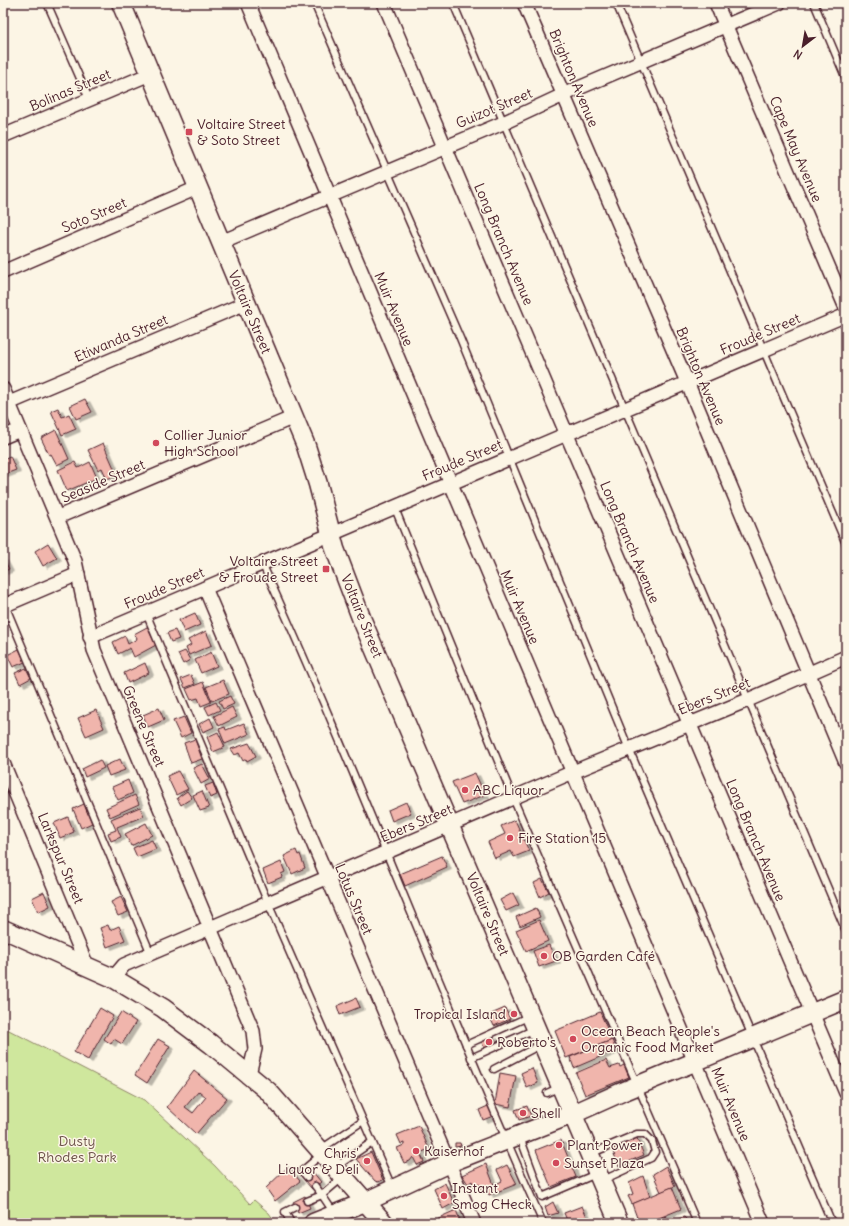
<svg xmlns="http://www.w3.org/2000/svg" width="849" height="1226" font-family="Delius,sans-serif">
	<defs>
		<filter id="shadow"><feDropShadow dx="4.5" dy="2.5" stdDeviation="0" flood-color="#0004"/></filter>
	</defs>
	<rect width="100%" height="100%" fill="#fcf5e5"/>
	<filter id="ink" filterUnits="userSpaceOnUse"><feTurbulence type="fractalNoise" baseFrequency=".025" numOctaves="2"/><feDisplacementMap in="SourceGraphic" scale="8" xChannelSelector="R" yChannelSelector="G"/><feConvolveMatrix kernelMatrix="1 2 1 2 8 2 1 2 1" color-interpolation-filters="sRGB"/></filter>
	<g filter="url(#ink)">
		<!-- green -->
		<polygon fill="#cfe79d" stroke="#8c8364" points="3,1027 144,1100 215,1166 250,1204 254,1200 269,1213 276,1223 3,1223"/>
		<!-- building -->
		<g fill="#f0b5ac" stroke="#4a1f2b" fill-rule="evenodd" filter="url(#shadow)">
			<polygon points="85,399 92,412 76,419 70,406"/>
			<polygon points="58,408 62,417 69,414 76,429 62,435 51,411"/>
			<polygon points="56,430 69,459 57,465 51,454 49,455 41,438"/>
			<polygon points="103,443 117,475 107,479 102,468 98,470 88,450"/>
			<polygon points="10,456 16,470 3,475 3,459"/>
			<polygon points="75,462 78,468 90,462 97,478 67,491 58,470"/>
			<polygon points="48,543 57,558 43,566 35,551"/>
			<polygon points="3,558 9,569 3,572"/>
			<polygon points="195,613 200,625 184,632 179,620"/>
			<polygon points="147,627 156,645 134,657 130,648 118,654 113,642 125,636 128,644 137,639 134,634"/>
			<polygon points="175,630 179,639 171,642 167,633"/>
			<polygon points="206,631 212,645 189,655 186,648 191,645 188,640"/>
			<polygon points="19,649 25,662 13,667 7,655"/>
			<polygon points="185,651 190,660 183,664 178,654"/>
			<polygon points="211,652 217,666 201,673 195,660"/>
			<polygon points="145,663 149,673 128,683 124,673"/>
			<polygon points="26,668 31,678 20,684 15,673"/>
			<polygon points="191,675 195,684 185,688 181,679"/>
			<polygon points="223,680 229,694 212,701 206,687"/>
			<polygon points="203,682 211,702 201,706 198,698 191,700 186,689"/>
			<polygon points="230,696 234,704 223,709 219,701"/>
			<polygon points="216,702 220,710 209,715 205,707"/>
			<polygon points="232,707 237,717 219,726 214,716"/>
			<polygon points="159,708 164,720 148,727 143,715"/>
			<polygon points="96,710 104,728 86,736 78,718"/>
			<polygon points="184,717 191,733 181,738 173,721"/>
			<polygon points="210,718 214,727 203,732 199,724"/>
			<polygon points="244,723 249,734 225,744 219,729 225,727 226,730"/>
			<polygon points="218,732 225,747 213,752 207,737"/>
			<polygon points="195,739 202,759 191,763 184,743"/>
			<polygon points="249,743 256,756 247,761 246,759 243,761 239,753 235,755 231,749"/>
			<polygon points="120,759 125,770 109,776 105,766"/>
			<polygon points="100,760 104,768 85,777 82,769"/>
			<polygon points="202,764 210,779 201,784 193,768"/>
			<polygon points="178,771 188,789 176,795 167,776"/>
			<polygon points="475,773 485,795 462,804 452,782"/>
			<polygon points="128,780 133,793 118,800 112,787"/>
			<polygon points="213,783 217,795 210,798 205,786"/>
			<polygon points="187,791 192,798 181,805 177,798"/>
			<polygon points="202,791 209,808 200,811 193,795"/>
			<polygon points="135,795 139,804 110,817 106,808"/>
			<polygon points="406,802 411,813 392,821 388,810"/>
			<polygon points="84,804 92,823 81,828 73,809"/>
			<polygon points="140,807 144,816 117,827 121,837 111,841 108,833 116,830 111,819"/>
			<polygon points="68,817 74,832 60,838 54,823"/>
			<polygon points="515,820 529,851 514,857 511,851 495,858 488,842 505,834 501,826"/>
			<polygon points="146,823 152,835 131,846 125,834"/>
			<polygon points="152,840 156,849 137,857 133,848"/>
			<polygon points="296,850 298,855 300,854 305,868 292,874 284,856"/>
			<polygon points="442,856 447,867 405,886 400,874"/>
			<polygon points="281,862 285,872 281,874 282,877 268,883 263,870"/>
			<polygon points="542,879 549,892 540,897 534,883"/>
			<polygon points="44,892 50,906 38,912 32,898"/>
			<polygon points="513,893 519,905 506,911 500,900"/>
			<polygon points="121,897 128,912 118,916 111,902"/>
			<polygon points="536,908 540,917 520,926 516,917"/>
			<polygon points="539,920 548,941 526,951 516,930"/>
			<polygon points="108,925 110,930 119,926 125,940 107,947 100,928"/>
			<polygon points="549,945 556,961 539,967 533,951"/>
			<polygon points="356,998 360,1007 340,1015 337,1006"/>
			<polygon points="100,1008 113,1016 88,1060 74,1052"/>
			<polygon points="505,1008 510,1019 494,1026 489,1015"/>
			<polygon points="121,1012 136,1022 122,1044 114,1039 111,1044 104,1039"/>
			<polygon points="600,1012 612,1040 566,1058 555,1031"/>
			<polygon points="493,1036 497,1043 485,1049 481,1041"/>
			<polygon points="158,1039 170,1046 147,1083 135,1075"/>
			<polygon points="612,1040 616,1050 574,1068 570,1057"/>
			<polygon points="606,1060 610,1068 619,1065 620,1067 624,1065 629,1077 585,1095 576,1073"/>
			<polygon points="532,1068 538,1083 527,1088 521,1073"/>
			<path d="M194,1071l33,27 -31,36 -29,-27zM199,1091l7,6 -13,16 -8,-6z"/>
			<polygon points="500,1073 516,1076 510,1107 495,1104"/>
			<polygon points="488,1106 493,1116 483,1120 479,1110"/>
			<polygon points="527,1106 531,1116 519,1120 515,1110"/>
			<polygon points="419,1126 429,1149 420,1153 424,1162 417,1165 413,1157 410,1161 404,1163 397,1148 404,1145 404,1143 401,1144 397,1135"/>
			<polygon points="636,1136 644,1155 619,1166 611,1147"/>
			<polygon points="561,1140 576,1177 551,1187 536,1150"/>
			<polygon points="455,1143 460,1143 461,1146 455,1147"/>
			<polygon points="371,1152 383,1180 378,1182 375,1181 356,1159"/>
			<polygon points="486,1164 494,1185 502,1181 497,1170 507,1165 517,1184 489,1195 486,1189 481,1190 479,1184 474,1187 472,1181 468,1184 462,1175"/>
			<polygon points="666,1166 675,1186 661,1192 653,1174"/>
			<polygon points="288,1167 300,1181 275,1201 266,1188"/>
			<polygon points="313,1172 321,1182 312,1189 304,1180"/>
			<polygon points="643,1176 650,1197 632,1204 628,1196 633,1194 629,1183"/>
			<polygon points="445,1183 454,1203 443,1209 434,1189"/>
			<polygon points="672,1187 681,1209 647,1223 639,1223 632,1204"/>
			<polygon points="305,1196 310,1208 298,1213 293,1202"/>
			<polygon points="553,1202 558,1213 548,1216 545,1207"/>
			<polygon points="582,1206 590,1223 568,1223 564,1213"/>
			<polygon points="456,1210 461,1223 428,1223 447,1214"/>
			<polygon points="666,1216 669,1223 647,1223 649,1222"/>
			<polygon points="684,1217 690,1223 670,1223 681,1218"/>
		</g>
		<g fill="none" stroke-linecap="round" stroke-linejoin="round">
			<!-- lane casing -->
			<g stroke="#4a1f2b" stroke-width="9">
				<g id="lane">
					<polyline points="47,3 89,99"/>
					<polyline points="314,3 460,338 629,749 832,1223"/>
					<polyline points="453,3 846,931"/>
					<polyline points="616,3 846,544"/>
					<polyline points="814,3 846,79"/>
					<polyline points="394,506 513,798 697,1223"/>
					<path d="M262,563c99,218 183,442 281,660"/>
					<polyline points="5,605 151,954"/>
					<polyline points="146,613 268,903 392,1187"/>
					<polyline points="466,1045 530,1016"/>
					<polyline points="471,1058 535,1029"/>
					<polyline points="494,1069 542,1044"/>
					<polyline points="547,1093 560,1087"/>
					<polyline points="520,1137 542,1197 596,1174"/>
					<polyline points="321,1149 363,1121"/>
					<polyline points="590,1154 637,1134 645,1134 652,1141 655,1152 651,1158 603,1180"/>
					<polyline points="337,1166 372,1142"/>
					<polyline points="307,1177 302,1171 322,1154"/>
					<polyline points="307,1201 322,1195 315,1186"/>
					<polyline points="334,1213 322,1195 342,1178"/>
					<polyline points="291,1223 285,1212 295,1207"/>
				</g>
			</g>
			<!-- street casing -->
			<g stroke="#4a1f2b" stroke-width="16">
				<g id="street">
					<polyline points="248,3 763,1223"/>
					<polyline points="384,3 846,1093"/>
					<polyline points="524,3 687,382 846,763"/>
					<polyline points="716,3 846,308"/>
					<polyline points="3,136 150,74"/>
					<polyline points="221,242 503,123 574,90 779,3"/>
					<polyline points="3,272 197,188"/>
					<polyline points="3,389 75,561 94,650 253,1031 255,1049 249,1074"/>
					<polyline points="9,403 246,303"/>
					<polyline points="3,437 20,430"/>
					<polyline points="58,517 294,417"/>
					<polyline points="205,588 474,1223"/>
					<polyline points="3,606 78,574"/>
					<polyline points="90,637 846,315"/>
					<polyline points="3,763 87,966"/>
					<polyline points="113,978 124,965 573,772 748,700 846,657"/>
				</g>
			</g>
			<!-- secondary casing -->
			<g stroke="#4a1f2b" stroke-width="21">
				<g id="secondary">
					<polyline points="121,3 306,446 318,484 335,549 362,620 619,1223"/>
					<polyline points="3,929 113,978 163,1008 211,1044 268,1091 384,1223"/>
					<polyline points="313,1223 365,1202 449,1163 573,1114 622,1092 846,999"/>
				</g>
			</g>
			<!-- lane -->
			<use href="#lane" stroke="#fcf5e5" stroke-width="6"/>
			<!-- street -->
			<use href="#street" stroke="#fcf5e5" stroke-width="13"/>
			<!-- secondary -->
			<use href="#secondary" stroke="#fcf5e5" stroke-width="18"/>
		</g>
	</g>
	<!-- markers -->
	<g fill="#d1495b" stroke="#fcf5e5" stroke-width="1.5">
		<rect x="185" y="128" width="8" height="8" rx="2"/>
		<circle cx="156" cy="443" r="4"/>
		<rect x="322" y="565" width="8" height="8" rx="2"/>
		<circle cx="465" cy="790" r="4"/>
		<circle cx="510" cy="838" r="4"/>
		<circle cx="544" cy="956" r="4"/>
		<circle cx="514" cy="1014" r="4"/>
		<circle cx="573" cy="1039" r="4"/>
		<circle cx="489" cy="1042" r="4"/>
		<circle cx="523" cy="1113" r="4"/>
		<circle cx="559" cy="1145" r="4"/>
		<circle cx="416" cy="1151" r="4"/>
		<circle cx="367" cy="1161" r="4"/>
		<circle cx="556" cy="1163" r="4"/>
		<circle cx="444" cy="1196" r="4"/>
	</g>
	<g text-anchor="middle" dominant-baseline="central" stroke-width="3" stroke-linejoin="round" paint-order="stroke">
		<!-- street labels -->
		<g font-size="14" fill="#4a1f2b" stroke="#fcf5e5">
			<text transform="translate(574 78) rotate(67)">Brighton Avenue</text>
			<text transform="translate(70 90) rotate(-23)">Bolinas Street</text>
			<text transform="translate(494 108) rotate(-23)">Guizot Street</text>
			<text transform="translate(796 149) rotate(67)">Cape May Avenue</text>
			<text transform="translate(94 215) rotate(-23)">Soto Street</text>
			<text transform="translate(504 244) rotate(67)">Long Branch Avenue</text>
			<text transform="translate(394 309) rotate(67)">Muir Avenue</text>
			<text transform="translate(250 312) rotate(67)">Voltaire Street</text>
			<text transform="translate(760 334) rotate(-23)">Froude Street</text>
			<text transform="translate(121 338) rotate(-23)">Etiwanda Street</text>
			<text transform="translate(701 376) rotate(67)">Brighton Avenue</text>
			<text transform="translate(462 460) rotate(-23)">Froude Street</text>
			<text transform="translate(103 481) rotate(-23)">Seaside Street</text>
			<text transform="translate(630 542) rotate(67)">Long Branch Avenue</text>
			<text transform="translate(164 588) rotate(-23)">Froude Street</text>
			<text transform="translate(520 607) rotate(67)">Muir Avenue</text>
			<text transform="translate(362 616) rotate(68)">Voltaire Street</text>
			<text transform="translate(714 696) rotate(-22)">Ebers Street</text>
			<text transform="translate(144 726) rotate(67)">Greene Street</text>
			<text transform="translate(416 823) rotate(-23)">Ebers Street</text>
			<text transform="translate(756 840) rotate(67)">Long Branch Avenue</text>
			<text transform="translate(61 858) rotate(67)">Larkspur Street</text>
			<text transform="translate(354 899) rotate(67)">Lotus Street</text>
			<text transform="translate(488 914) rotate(67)">Voltaire Street</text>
			<text transform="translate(731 1104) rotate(67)">Muir Avenue</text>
		</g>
		<!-- poi labels -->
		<g font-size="14" fill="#4a1f2b" stroke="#fcf5e5" text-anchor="start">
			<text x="197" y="124">Voltaire Street<tspan x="197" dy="16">&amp; Soto Street</tspan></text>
			<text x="164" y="435">Collier Junior<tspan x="164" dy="16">High School</tspan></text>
			<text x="318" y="561" text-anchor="end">Voltaire Street<tspan x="318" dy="16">&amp; Froude Street</tspan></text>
			<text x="473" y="790">ABC Liquor</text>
			<text x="518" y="838">Fire Station 15</text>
			<text x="552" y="956">OB Garden Café</text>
			<text x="506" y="1014" text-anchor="end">Tropical Island</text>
			<text x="581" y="1031">Ocean Beach People's<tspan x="581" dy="16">Organic Food Market</tspan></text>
			<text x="497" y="1042">Roberto's</text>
			<text x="531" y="1113">Shell</text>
			<text x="567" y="1145">Plant Power</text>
			<text x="424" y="1151">Kaiserhof</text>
			<text x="359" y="1153" text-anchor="end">Chris'<tspan x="359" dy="16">Liquor &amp; Deli</tspan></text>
			<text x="564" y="1163">Sunset Plaza</text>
			<text x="452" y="1188">Instant<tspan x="452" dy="16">Smog CHeck</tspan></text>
		</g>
		<!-- park labels -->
		<g font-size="14" fill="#6b5148" stroke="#fcf5e5">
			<text x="77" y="1141">Dusty<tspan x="77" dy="16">Rhodes Park</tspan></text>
		</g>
	</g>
	<!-- margin -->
	<rect width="849" height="1226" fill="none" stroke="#fcf5e5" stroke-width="16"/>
	<rect x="8" y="8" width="833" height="1210" fill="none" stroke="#4a1f2b" stroke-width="1.5" filter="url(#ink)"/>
	<!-- north arrow -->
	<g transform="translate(803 46) rotate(211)" stroke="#fcf5e5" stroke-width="3" paint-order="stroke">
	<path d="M0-3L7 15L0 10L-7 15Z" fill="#4a1f2b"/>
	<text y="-6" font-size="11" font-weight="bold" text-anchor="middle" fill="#4a1f2b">N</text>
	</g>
</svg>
